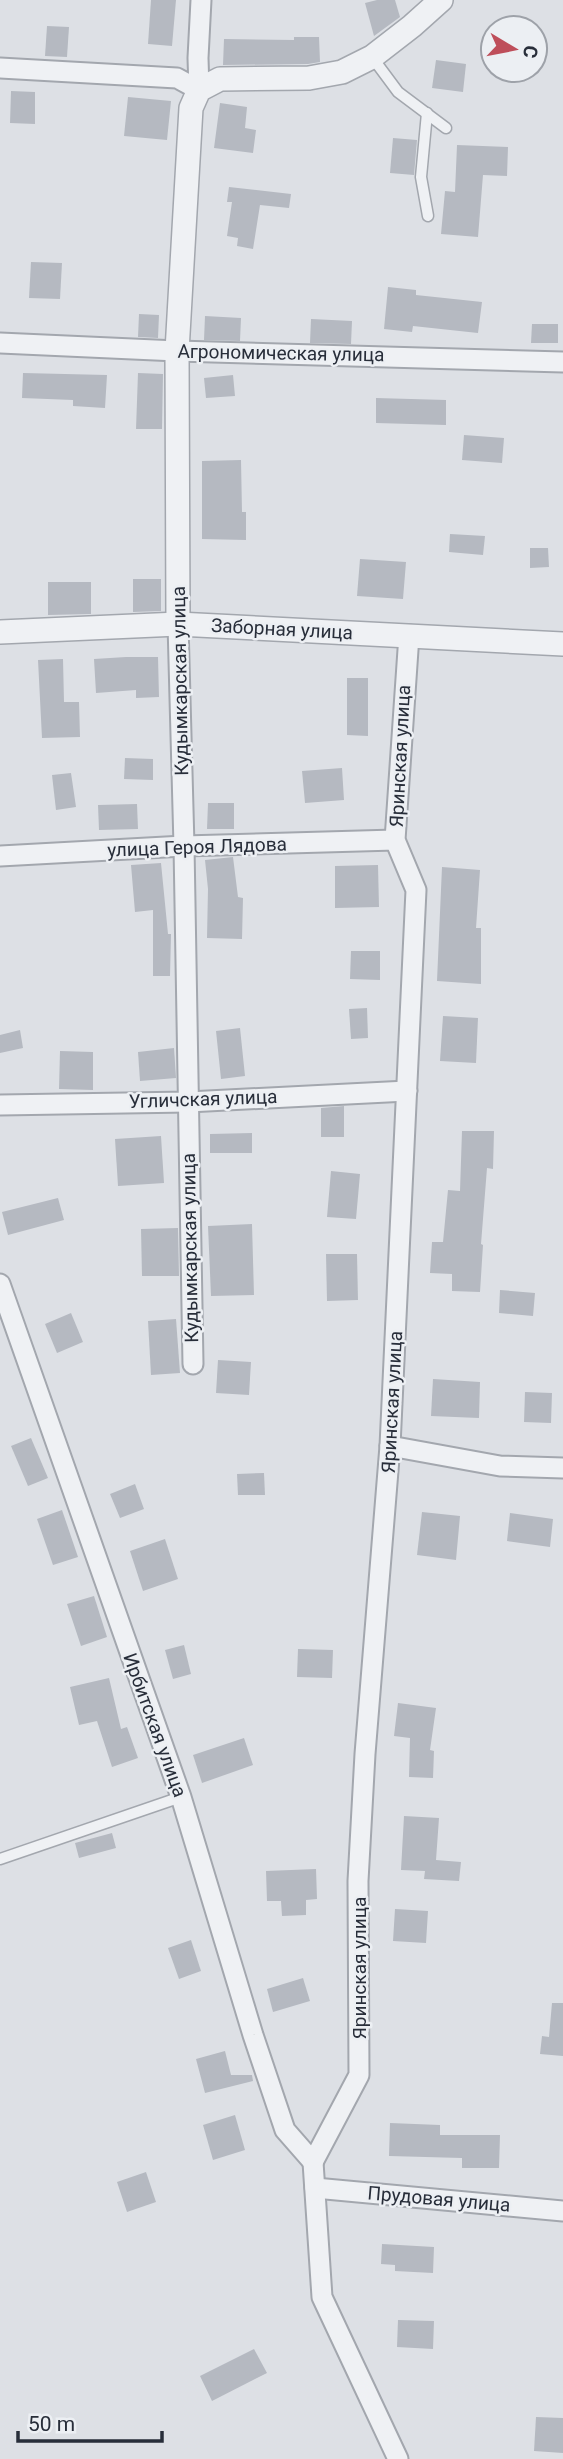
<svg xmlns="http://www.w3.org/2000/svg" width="563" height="2459" font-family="Roboto,sans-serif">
	<rect width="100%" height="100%" fill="#dde0e5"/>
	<!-- building -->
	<g fill="#b5b9c1">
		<polygon points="151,0 176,0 172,46 148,44"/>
		<polygon points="377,0 395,0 400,17 374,36 365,3"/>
		<polygon points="47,26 69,27 67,57 45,56"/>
		<polygon points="294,37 319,37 320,62 308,64 223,65 224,39 294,40"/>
		<polygon points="436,60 466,64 463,92 432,88"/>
		<polygon points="11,91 35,92 35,124 10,123"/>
		<polygon points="128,97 171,101 167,140 124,136"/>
		<polygon points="220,103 247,107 245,128 256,130 253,153 214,148"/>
		<polygon points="393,138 417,140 414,175 390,173"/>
		<polygon points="457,145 508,147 507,176 483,175 478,237 441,234 445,191 455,192"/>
		<polygon points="229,187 291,194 289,208 260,205 253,249 237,246 238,238 227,236 232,202 227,202"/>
		<polygon points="31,262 62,263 60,299 29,298"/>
		<polygon points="388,287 416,290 416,295 482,302 478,333 413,326 412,332 384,329"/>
		<polygon points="139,314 159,315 158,338 138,337"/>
		<polygon points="205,316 241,318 240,341 204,340"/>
		<polygon points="311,319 352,321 351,344 310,343"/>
		<polygon points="532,324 558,324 558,343 531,343"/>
		<polygon points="23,373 107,375 105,408 73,406 73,400 22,398"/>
		<polygon points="138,373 163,374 162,429 136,429"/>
		<polygon points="233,375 235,396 206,398 204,378"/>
		<polygon points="376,398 446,400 446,425 376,423"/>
		<polygon points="464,435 504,438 502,463 462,460"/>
		<polygon points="241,460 242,512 246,512 246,540 202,539 202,461"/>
		<polygon points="450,534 485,536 483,555 449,552"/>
		<polygon points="530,548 548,548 549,567 530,568"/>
		<polygon points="360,559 406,562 403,599 357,596"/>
		<polygon points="133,579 161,579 161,611 133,612"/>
		<polygon points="48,582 91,582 91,614 48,615"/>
		<polygon points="126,657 158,657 159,697 136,698 136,690 96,693 94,659"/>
		<polygon points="63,659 64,702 79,702 80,737 42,738 38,660"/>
		<polygon points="347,678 368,678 368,736 347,735"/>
		<polygon points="125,758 153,759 153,780 124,779"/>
		<polygon points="342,768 344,800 305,803 302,771"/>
		<polygon points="71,773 76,807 56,810 52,775"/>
		<polygon points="208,803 234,803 234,829 207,829"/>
		<polygon points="137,804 138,829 99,830 98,805"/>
		<polygon points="233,857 238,897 243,898 242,939 207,938 208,889 205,860"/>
		<polygon points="161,863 168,934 171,934 170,976 153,976 153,910 135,912 131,865"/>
		<polygon points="378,865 379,907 335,908 335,866"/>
		<polygon points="442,867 480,870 476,928 481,928 481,984 437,981"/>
		<polygon points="351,951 380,951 380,980 350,979"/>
		<polygon points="367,1008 368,1038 351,1039 349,1009"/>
		<polygon points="443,1016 478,1018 476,1063 440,1061"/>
		<polygon points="240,1028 245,1076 221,1079 216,1031"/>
		<polygon points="20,1030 23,1048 0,1053 0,1035"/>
		<polygon points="174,1048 176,1078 140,1081 138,1052"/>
		<polygon points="60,1051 93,1052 93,1090 59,1089"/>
		<polygon points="344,1106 344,1137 321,1137 321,1108"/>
		<polygon points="462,1131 494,1131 493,1169 487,1168 481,1244 483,1245 480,1292 452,1291 452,1274 430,1273 432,1242 443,1242 448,1190 460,1191"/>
		<polygon points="252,1133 252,1153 210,1153 210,1134"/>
		<polygon points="161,1136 164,1183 118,1186 115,1139"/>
		<polygon points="331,1171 360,1174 356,1219 327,1217"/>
		<polygon points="58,1198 64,1220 8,1235 2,1212"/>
		<polygon points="252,1224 254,1295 211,1296 208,1226"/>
		<polygon points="178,1228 179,1276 142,1276 141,1229"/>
		<polygon points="326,1254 357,1254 358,1300 327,1301"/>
		<polygon points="500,1290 535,1293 533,1316 499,1313"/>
		<polygon points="71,1313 83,1342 57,1353 45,1324"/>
		<polygon points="176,1319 180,1373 151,1375 148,1321"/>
		<polygon points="218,1360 251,1362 249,1395 216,1393"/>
		<polygon points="433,1379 480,1382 479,1418 431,1416"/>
		<polygon points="525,1392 552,1393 551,1423 524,1422"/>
		<polygon points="31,1438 48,1478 28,1486 11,1446"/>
		<polygon points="264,1473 265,1495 238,1495 237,1474"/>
		<polygon points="135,1484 144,1509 120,1518 110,1494"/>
		<polygon points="62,1510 78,1557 53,1565 37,1519"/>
		<polygon points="422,1512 460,1516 456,1560 417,1555"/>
		<polygon points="510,1513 553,1519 550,1547 507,1541"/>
		<polygon points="165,1539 178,1579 143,1591 130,1551"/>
		<polygon points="94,1596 107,1637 81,1646 67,1604"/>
		<polygon points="184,1645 191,1674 173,1679 165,1650"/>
		<polygon points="298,1649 333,1650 332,1678 297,1677"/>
		<polygon points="109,1678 121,1729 127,1727 138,1758 112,1767 97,1721 79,1725 70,1687"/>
		<polygon points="398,1703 436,1708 430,1750 434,1751 433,1778 409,1777 410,1738 394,1736"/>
		<polygon points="244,1738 253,1765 202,1783 193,1755"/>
		<polygon points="404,1816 439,1818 436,1860 461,1862 459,1881 424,1879 425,1871 401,1870"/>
		<polygon points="112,1833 116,1848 79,1858 75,1843"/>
		<polygon points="316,1869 317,1899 306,1900 306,1915 282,1916 281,1901 267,1901 266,1871"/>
		<polygon points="395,1909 428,1911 426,1943 393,1941"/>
		<polygon points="191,1940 201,1971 179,1979 168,1948"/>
		<polygon points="303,1978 310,2001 273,2012 267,1989"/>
		<polygon points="552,2003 563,2003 563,2056 540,2054 542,2036 549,2037"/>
		<polygon points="225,2051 231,2075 252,2075 253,2081 205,2093 196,2059"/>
		<polygon points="235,2115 245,2150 213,2160 203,2125"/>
		<polygon points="390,2123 440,2125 440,2135 500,2135 499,2168 462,2168 462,2158 389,2156"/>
		<polygon points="146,2172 156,2202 127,2212 117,2182"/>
		<polygon points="382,2244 434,2247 433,2273 395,2271 395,2265 381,2264"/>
		<polygon points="398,2320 434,2321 433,2349 397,2347"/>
		<polygon points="254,2349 267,2373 212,2401 200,2376"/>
		<polygon points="536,2417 563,2418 563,2453 534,2451"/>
	</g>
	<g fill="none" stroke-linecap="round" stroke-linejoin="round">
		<!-- service casing -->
		<g stroke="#a3a7ae" stroke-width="13">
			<g id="service">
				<polyline points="372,57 398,92 446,128"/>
				<polyline points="427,113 421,177 428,216"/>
				<polyline points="0,1859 181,1797"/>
			</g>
		</g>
		<!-- minor casing -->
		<g stroke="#a3a7ae" stroke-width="23">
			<g id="minor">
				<polyline points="0,68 177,78 199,90 198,58 201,0"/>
				<polyline points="0,343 177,351 563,362"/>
				<polyline points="178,624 184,846 193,1364"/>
				<polyline points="0,856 184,846 395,840"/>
				<polyline points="0,1105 188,1102 407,1091"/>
				<polyline points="0,1284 181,1797 253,2035 285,2130 313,2162"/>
				<polyline points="390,1446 500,1466 563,1468"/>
				<polyline points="313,2162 359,2075 358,1881 365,1754 390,1446 416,890 395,840 409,635"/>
				<polyline points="313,2162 322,2297 398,2459"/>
				<polyline points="315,2188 563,2211"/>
			</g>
		</g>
		<!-- tertiary casing -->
		<g stroke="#a3a7ae" stroke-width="26">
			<g id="tertiary">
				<polyline points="178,624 177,351 191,108 199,90 220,79 309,78 342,72 372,57 412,26 441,0"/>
				<polyline points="0,632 178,624 563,644"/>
			</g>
		</g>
		<!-- service -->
		<use href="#service" stroke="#eff1f4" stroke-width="10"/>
		<!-- minor -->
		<use href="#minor" stroke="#eff1f4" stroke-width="19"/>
		<!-- tertiary -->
		<use href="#tertiary" stroke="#eff1f4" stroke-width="23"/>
	</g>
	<g text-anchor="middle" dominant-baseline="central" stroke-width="5" stroke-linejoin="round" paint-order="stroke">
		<!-- street labels -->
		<g font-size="19" fill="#282e3a" stroke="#eceff3">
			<text transform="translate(281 353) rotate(1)">Агрономическая улица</text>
			<text transform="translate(282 629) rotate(3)">Заборная улица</text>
			<text transform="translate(180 681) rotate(-91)">Кудымкарская улица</text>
			<text transform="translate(400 756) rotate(-87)">Яринская улица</text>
			<text transform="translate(197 847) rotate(-2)">улица Героя Лядова</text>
			<text transform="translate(203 1099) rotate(-2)">Угличская улица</text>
			<text transform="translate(190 1248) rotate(-91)">Кудымкарская улица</text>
			<text transform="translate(392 1402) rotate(-87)">Яринская улица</text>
			<text transform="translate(155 1725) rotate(70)">Ирбитская улица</text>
			<text transform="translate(359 1968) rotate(-90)">Яринская улица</text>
			<text transform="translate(439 2199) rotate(5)">Прудовая улица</text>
		</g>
	</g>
	<!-- north arrow -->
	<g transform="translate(514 49) rotate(100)"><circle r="33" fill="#eceff3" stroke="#9ea2a9" stroke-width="2"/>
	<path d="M0-5L12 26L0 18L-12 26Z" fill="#be4e5a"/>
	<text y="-10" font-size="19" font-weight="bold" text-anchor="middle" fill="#282e3a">С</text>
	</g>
	<!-- scale -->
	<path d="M18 2431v10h144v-10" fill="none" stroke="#282e3a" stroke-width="3.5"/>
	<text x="28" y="2431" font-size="21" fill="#282e3a" stroke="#eceff3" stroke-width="5" paint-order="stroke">50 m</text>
</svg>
